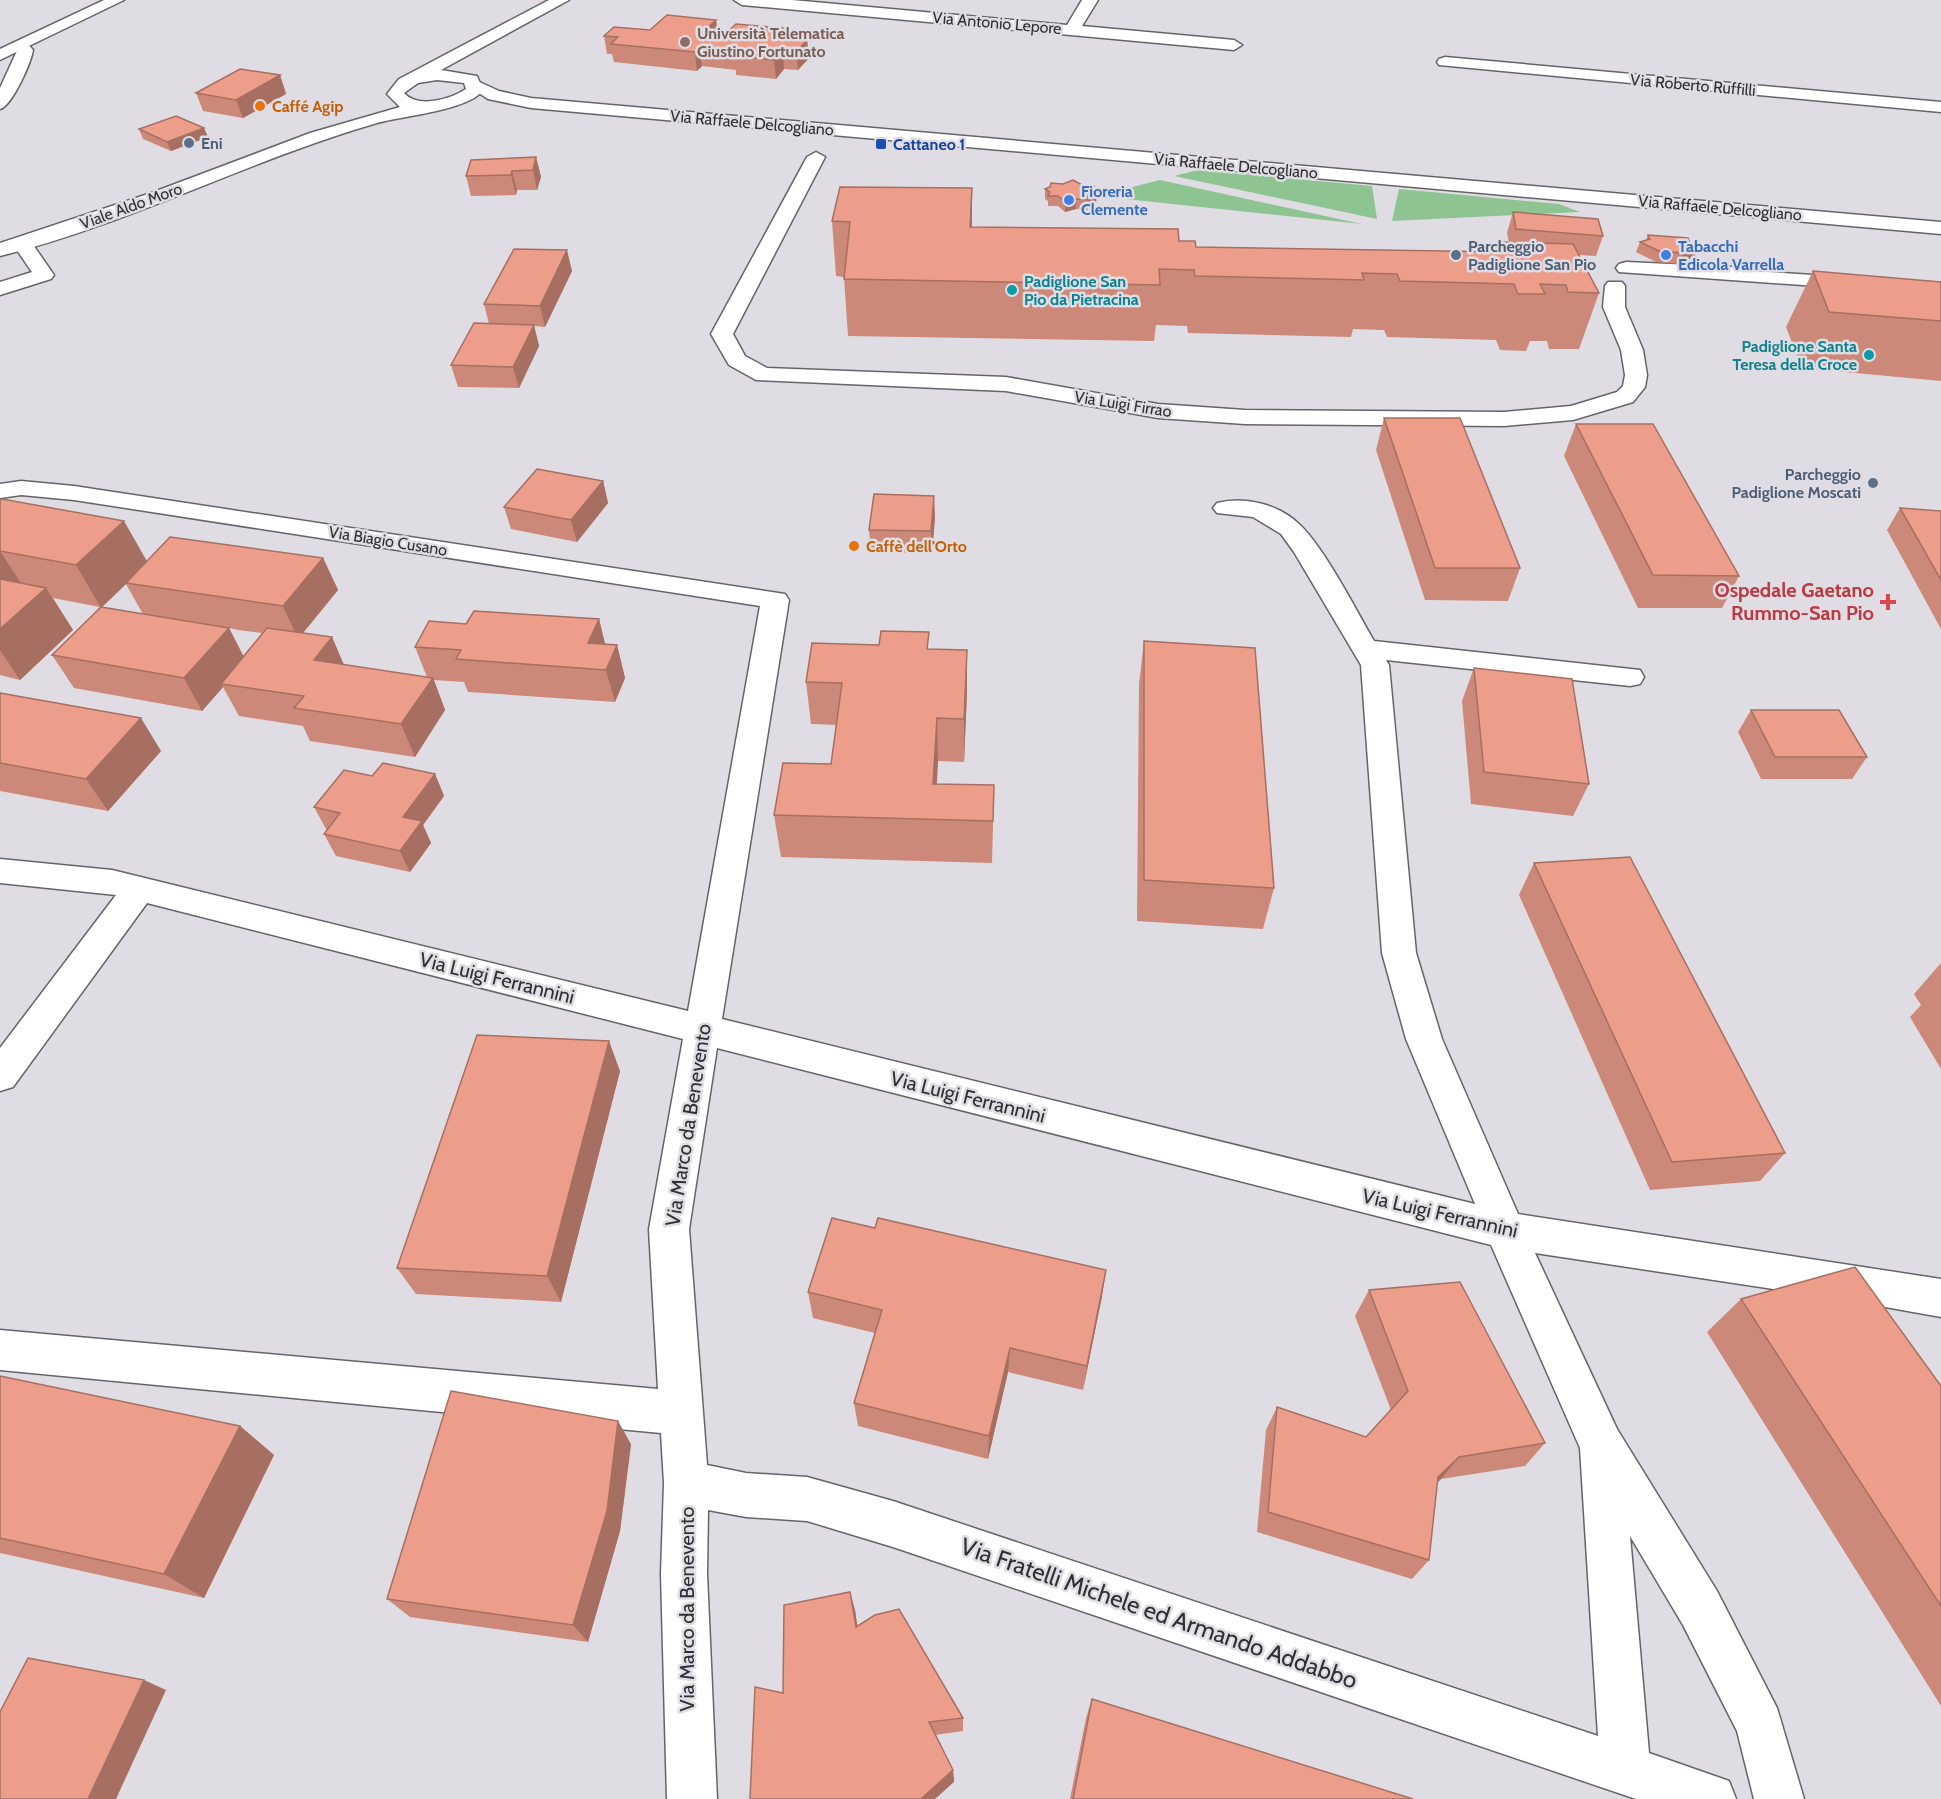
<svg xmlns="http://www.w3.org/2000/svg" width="1941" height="1799" font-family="Cabin,sans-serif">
	<rect width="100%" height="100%" fill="#dfdde3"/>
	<!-- green -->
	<g fill="#8ec492">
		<polygon points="1198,170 1372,186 1377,219 1174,176"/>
		<polygon points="1160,180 1362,224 1097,196"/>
		<polygon points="1399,189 1559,204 1580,212 1392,221"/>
	</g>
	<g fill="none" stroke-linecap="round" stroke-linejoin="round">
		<!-- minor casing -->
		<g stroke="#656469" stroke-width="3">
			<g id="minor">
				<polygon points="734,0 792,0 1067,25 1082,0 1098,0 1082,26 1234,40 1242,45 1234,50 742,5"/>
				<path d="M20,40l6,2 7,8c-2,13 -21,56 -33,59v-21l17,-37 -5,-6z"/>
				<polygon points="1445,57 1941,102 1941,112 1439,65 1437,62 1439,59"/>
				<polygon points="475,80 499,91 531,98 1941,222 1941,234 531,108 488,99 467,85"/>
				<polygon points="816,152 825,157 733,334 745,356 767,368 1006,377 1158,404 1245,410 1504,412 1571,406 1617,392 1623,386 1625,375 1621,350 1603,307 1605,286 1608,282 1622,282 1625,286 1625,307 1643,350 1647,375 1645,387 1633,402 1573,420 1504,426 1245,424 1158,418 1006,391 756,380 729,365 711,334 807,157"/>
				<polygon points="22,237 29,239 54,275 51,279 0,295 0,282 32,272 12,243 15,239"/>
				<polygon points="1626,262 1736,267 1752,271 1941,283 1941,295 1619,272 1616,268 1619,264"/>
				<path d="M21,481l53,5 711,108 4,6 -67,419 753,185 -69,-165 -24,-86 -21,-288 -67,-113 -13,-18 -28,-17 -36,-4 -4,-5 4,-5c28,-7 61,1 82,21 25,23 57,86 75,117l266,29 4,7 -4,7 -10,2 -244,-26 3,5 27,288 26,86 76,175 423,65v38l-95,-17 -311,-47 82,176 100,162 60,117 27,91h-50l-17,-68 -54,-106 -53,-89 19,217 80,28 7,18h-100l-743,-252 -86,-26 -61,-4 -38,-7 -1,64 10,225h-50l-6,-225 3,-91 -3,-50 -661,-63v-40l658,59 -9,-160 34,-190 -536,-136 -134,184 -13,4v-43l116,-153 -116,-12v-24l112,11 576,141 72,-405 -686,-106 -53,-5 -21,3v-14zM717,1048l774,197 89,203 18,288 -705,-235 -86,-24 -61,-4 -39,-8 -18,-236z"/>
			</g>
		</g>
		<!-- tertiary casing -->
		<g stroke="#656469" stroke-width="3">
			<path id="tertiary" d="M549,0h20l-128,70 36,6 6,14c-13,20 -81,26 -106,33 -128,37 -248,101 -377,133v-13l151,-50 159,-60 90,-26 -13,-13 12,-15zM437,80l27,3 2,6c-15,10 -48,20 -62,4l14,-10z"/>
		</g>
		<!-- secondary casing -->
		<g stroke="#656469" stroke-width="3">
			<polygon id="secondary" points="104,0 124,0 0,60 0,49"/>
		</g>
		<!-- minor -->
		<use href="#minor" fill="#fff" fill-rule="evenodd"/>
		<!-- tertiary -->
		<use href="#tertiary" fill="#fff" fill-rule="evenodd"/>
		<!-- secondary -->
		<use href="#secondary" fill="#fff" fill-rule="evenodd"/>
	</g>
	<!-- wall -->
	<g fill="#cc8878" fill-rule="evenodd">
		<polygon points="716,20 718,38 721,38 783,28 784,38 807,40 809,58 798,70 784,69 776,79 736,75 736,70 702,66 697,71 614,62 612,54 607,54 604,36 650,30"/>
		<polygon points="280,75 286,94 243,118 203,111 196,93"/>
		<polygon points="139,129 208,137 171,151 143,139"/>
		<polygon points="536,157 541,177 537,190 517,190 516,195 471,196 466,176"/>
		<polygon points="972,188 972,227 1179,241 1196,247 1500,252 1503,242 1509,242 1507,233 1513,212 1603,236 1596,256 1578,255 1599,293 1579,349 1549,349 1547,341 1530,341 1526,351 1500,350 1496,340 1387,337 1384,330 1353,329 1351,337 1188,333 1187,326 1156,325 1154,341 848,336 844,277 836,276 832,221"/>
		<polygon points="1045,189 1095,192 1096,204 1088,206 1088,210 1076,209 1065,212 1058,206 1048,206 1048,201 1045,199"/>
		<polygon points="1648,235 1695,256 1679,264 1656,262 1636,252 1640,242 1646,240"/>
		<polygon points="572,271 545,327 534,326 539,346 519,388 458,387 451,365 489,324 484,304"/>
		<polygon points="1813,271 1941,282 1941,381 1802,368 1786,327"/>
		<polygon points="1384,418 1520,568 1508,601 1425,600 1376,450"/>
		<polygon points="1576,424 1739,576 1722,608 1638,608 1564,456"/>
		<polygon points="603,481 608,503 577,542 511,529 504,507"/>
		<path d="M0,501l147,61 176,-4 15,32 -35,43 29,4 12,28 83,12 -12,-30 51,-23 133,-5 6,25 12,1 8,33 -10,24 -147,-10 -4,-10 -30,-2 11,30 -30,47 -105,-16 -7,-15 -64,-10 -16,-29 -21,24 -128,-23 -22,-33 48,-48 -47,-9 20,32 -53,50 -20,-5zM126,584l17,30 -41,-7zM229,628l9,2 24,3 -19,23z"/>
		<polygon points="1900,508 1941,511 1941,629 1887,530"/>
		<polygon points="935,517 932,553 871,552 869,530"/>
		<polygon points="1144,641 1274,888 1263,929 1137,921 1139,684"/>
		<polygon points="929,649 967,692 964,762 938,761 937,784 994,785 992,863 781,857 774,815 831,764 837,725 811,724 806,682"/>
		<polygon points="1474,668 1589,784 1573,816 1471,804 1462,701"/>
		<polygon points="0,693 161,751 108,811 0,791"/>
		<polygon points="1751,710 1867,757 1852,779 1761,779 1738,732"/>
		<polygon points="435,774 444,796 423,825 431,843 410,872 336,856 324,834 327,830 326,829 314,807 372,776"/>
		<polygon points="1534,863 1785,1153 1760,1181 1650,1190 1519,895"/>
		<polygon points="1941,963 1941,1069 1910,1017 1921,1005 1914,994"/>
		<polygon points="620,1071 561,1302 416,1294 397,1268"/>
		<polygon points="1369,1290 1545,1443 1525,1466 1441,1479 1437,1483 1429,1560 1412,1579 1257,1532 1266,1430 1277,1407 1366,1437 1391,1410 1355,1316"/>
		<polygon points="808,1292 1102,1296 1083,1390 1008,1372 988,1459 858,1426 854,1403 875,1333 813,1318"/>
		<polygon points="1741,1299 1941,1386 1941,1706 1707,1332"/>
		<polygon points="0,1376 240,1426 274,1455 204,1598 0,1553"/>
		<polygon points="631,1444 620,1531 588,1642 410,1617 387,1599"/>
		<polygon points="855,1610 857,1626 963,1718 963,1731 935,1735 953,1770 954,1782 783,1693"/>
		<polygon points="1092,1699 1413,1799 1070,1799 1086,1718"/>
	</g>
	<!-- shaded-wall -->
	<g fill="#a66f61">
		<polygon points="716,20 718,37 707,49 699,36"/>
		<polygon points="783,28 785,46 775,37"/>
		<polygon points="807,40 809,58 798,70 796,52"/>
		<polygon points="699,48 702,66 697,71 695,52"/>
		<polygon points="783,51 784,69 776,79 774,60"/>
		<polygon points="280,75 286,94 243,118 236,100"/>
		<polygon points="204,128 208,137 171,151 167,142"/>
		<polygon points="536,157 541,177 537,190 533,170"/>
		<polygon points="512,171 517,190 516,195 511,175"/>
		<polygon points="1095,186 1095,194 1097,194 1096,204 1088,206 1089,200 1087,199 1090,188"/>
		<polygon points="972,188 972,242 970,282 970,227"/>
		<polygon points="1076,199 1076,209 1065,212 1066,202"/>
		<polygon points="1699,246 1695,256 1679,264 1683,253"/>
		<polygon points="567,250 572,271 545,327 540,306"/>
		<polygon points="534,325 539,346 519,388 513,367"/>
		<polygon points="603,481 608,503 577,542 571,520"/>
		<polygon points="934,496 935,517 932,553 931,531"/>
		<polygon points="124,521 148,563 101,608 76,565"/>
		<polygon points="0,551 28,594 0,613"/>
		<polygon points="323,558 338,590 298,639 283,606"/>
		<polygon points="46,588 73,630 20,680 0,650 0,629"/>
		<polygon points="599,619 607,652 588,643"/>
		<polygon points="229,628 246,661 221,684 223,687 202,711 184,678"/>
		<polygon points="332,637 346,670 314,660"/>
		<polygon points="617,645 625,678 615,702 606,670"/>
		<polygon points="967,650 967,692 964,762 964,719"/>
		<polygon points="433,678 445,710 415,757 401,724"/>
		<polygon points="141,718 161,751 108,811 86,779"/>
		<polygon points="937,718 938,761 934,820 933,784"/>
		<polygon points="435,774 444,796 423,825 431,843 410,872 400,851 403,817"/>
		<polygon points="609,1041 620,1071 561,1302 547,1276"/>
		<polygon points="1106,1270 1102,1296 1083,1390 1087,1366"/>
		<polygon points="1010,1348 1008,1372 988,1459 989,1436"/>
		<polygon points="618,1421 631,1444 620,1531 588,1642 573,1625"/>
		<polygon points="240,1426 274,1455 204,1598 164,1574"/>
		<polygon points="1459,1457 1441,1479 1421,1499 1438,1477"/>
		<polygon points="850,1592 855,1610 860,1644 856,1627"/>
		<polygon points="144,1680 166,1690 116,1799 88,1799"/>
		<polygon points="953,1770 954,1782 935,1799 921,1799"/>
	</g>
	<!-- building -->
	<g fill="#ed9e8b" stroke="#a66f61" stroke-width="1.5">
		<polygon points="667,15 716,20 699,36 721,38 736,24 783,28 775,37 807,40 796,52 783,51 774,60 734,56 738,52 699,48 695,52 611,44 618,37 604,36 614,27 650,30"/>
		<polygon points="240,69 280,75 236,100 196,93"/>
		<polygon points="176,116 204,128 167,142 139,129"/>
		<polygon points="536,157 533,170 512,171 511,175 466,176 471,160"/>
		<polygon points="1073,180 1082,185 1095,186 1090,188 1097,194 1087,196 1089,200 1076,199 1066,202 1058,196 1048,196 1050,192 1045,189 1050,187 1051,183 1063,184"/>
		<polygon points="840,187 972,188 970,227 1178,229 1179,241 1195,241 1196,247 1507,252 1503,242 1573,244 1599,293 1568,292 1566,285 1540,284 1545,294 1518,294 1514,284 1400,281 1397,274 1362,273 1364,280 1195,276 1194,270 1159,269 1160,285 844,279 850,222 832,221"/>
		<polygon points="1513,212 1598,219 1603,236 1516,229"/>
		<polygon points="1648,235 1688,238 1690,243 1699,246 1683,253 1659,251 1640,242 1650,239"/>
		<polygon points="514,249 567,250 540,306 484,304"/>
		<polygon points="1813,271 1941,282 1941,321 1829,312"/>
		<polygon points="474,323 534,325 513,367 451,365"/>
		<polygon points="1384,418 1460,418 1520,568 1435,568"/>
		<polygon points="1576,424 1653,424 1739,576 1653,575"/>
		<polygon points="537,469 603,481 571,520 504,507"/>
		<polygon points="874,494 934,496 931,531 869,530"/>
		<polygon points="2,499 124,521 76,565 0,551 0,501"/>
		<polygon points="1900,508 1941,511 1941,580"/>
		<polygon points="170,537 323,558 283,606 126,583"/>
		<polygon points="0,579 46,588 0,629"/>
		<polygon points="101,607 229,628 184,678 52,655"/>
		<polygon points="474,611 599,619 588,643 617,645 606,670 456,659 461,650 415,647 429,621 466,624"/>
		<polygon points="267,628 332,637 314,660 433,678 401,724 294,708 304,696 221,684"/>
		<polygon points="881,631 929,632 927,649 967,650 964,719 937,718 933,784 994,785 993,821 774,815 783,763 831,764 842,683 806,682 812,643 879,645"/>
		<polygon points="1144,641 1255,648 1274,888 1144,880"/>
		<polygon points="1474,668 1572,679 1589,784 1484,772"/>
		<polygon points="0,693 141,718 86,779 0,763"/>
		<polygon points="1751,710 1839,710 1867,757 1775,757"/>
		<polygon points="383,763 435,774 403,817 422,821 400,851 324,834 340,813 314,807 344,770 372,776"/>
		<polygon points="1630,857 1785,1153 1672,1162 1534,863"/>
		<polygon points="477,1035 609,1041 547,1276 397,1268"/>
		<polygon points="832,1218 875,1228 878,1218 1106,1270 1087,1366 1010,1348 989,1436 854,1403 882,1310 808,1292"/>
		<polygon points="1855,1267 1941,1386 1941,1606 1741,1299"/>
		<polygon points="1460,1282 1545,1443 1459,1457 1438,1477 1429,1560 1268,1512 1277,1407 1366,1437 1408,1391 1369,1290"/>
		<polygon points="0,1376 240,1426 164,1574 0,1538"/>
		<polygon points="451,1391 618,1421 607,1511 573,1625 387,1599"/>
		<polygon points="850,1592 856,1627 875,1615 899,1609 963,1718 929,1722 953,1770 921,1799 750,1799 755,1687 783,1693 784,1605"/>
		<polygon points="28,1658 144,1680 88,1799 0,1799 0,1712"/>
		<polygon points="1092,1699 1413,1799 1073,1799"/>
	</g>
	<!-- markers -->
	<circle fill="#8d6e63" stroke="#dfdde3" stroke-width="2" cx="685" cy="42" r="6"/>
	<g fill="#e8710a" stroke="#dfdde3" stroke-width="2">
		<circle cx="260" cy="106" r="6"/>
		<circle cx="854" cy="546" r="6"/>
	</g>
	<g fill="#5c6f8a" stroke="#dfdde3" stroke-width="2">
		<circle cx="189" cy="143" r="6"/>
		<circle cx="1456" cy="255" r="6"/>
		<circle cx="1873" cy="483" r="6"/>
	</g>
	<rect fill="#1a4fb4" stroke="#dfdde3" stroke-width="2" x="875" y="138" width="12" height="12" rx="3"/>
	<g fill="#3f7fe0" stroke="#dfdde3" stroke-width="2">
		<circle cx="1069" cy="200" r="6"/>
		<circle cx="1666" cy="255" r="6"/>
	</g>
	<g fill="#0f9aa8" stroke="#dfdde3" stroke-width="2">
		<circle cx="1012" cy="290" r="6"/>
		<circle cx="1869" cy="355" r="6"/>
	</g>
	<path fill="#e0444e" stroke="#dfdde3" stroke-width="2" d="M1885 593h6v6h6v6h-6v6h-6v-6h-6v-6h6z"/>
	<g text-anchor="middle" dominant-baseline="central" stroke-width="5" stroke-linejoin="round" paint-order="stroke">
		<!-- far-street labels -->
		<g font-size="16" fill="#302f31" stroke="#dfdde3">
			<text transform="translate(997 23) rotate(5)">Via Antonio Lepore</text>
			<text transform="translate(1693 85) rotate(5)">Via Roberto Ruffilli</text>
			<text transform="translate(752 123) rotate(5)">Via Raffaele Delcogliano</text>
			<text transform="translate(1236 166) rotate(5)">Via Raffaele Delcogliano</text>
			<text transform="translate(131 206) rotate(-20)">Viale Aldo Moro</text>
			<text transform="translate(1720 208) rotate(5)">Via Raffaele Delcogliano</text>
			<text transform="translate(1123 404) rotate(9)">Via Luigi Firrao</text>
			<text transform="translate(388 541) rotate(9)">Via Biagio Cusano</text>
		</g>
		<!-- far-education labels -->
		<g font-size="16" font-weight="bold" fill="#785e54" stroke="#dfdde3" text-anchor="start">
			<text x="697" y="33">Università Telematica<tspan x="697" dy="18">Giustino Fortunato</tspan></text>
		</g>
		<!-- far-food labels -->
		<g font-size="16" font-weight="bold" fill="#c56008" stroke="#dfdde3" text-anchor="start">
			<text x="272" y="106">Caffé Agip</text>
			<text x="866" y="546">Caffè dell'Orto</text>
		</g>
		<!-- far-service labels -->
		<g font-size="16" font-weight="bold" fill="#4e5e75" stroke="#dfdde3" text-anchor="start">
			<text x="201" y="143">Eni</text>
			<text x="1468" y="246">Parcheggio<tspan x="1468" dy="18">Padiglione San Pio</tspan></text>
			<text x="1861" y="474" text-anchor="end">Parcheggio<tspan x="1861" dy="18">Padiglione Moscati</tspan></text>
		</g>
		<!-- far-transit labels -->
		<g font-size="16" font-weight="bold" fill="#164399" stroke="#dfdde3" text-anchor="start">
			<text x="893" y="144">Cattaneo 1</text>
		</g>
		<!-- far-shop labels -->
		<g font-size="16" font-weight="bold" fill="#366cbe" stroke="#dfdde3" text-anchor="start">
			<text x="1081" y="191">Fioreria<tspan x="1081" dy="18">Clemente</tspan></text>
			<text x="1678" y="246">Tabacchi<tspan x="1678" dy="18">Edicola Varrella</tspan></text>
		</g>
		<!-- far-culture labels -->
		<g font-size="16" font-weight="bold" fill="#0d838f" stroke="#dfdde3" text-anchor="start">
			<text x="1024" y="281">Padiglione San<tspan x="1024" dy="18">Pio da Pietracina</tspan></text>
			<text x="1857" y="346" text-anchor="end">Padiglione Santa<tspan x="1857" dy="18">Teresa della Croce</tspan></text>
		</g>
		<!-- health labels -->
		<g font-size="20" font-weight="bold" fill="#be3a42" stroke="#dfdde3" text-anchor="end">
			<text x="1874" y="590">Ospedale Gaetano<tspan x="1874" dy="23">Rummo-San Pio</tspan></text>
		</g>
		<!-- street labels -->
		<g font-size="20" fill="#302f31" stroke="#dfdde3">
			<text transform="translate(497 978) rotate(14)">Via Luigi Ferrannini</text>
			<text transform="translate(968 1097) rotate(14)">Via Luigi Ferrannini</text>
			<text transform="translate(688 1125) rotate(-81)">Via Marco da Benevento</text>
			<text transform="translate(1440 1213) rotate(13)">Via Luigi Ferrannini</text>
			<text transform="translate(687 1609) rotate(-90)">Via Marco da Benevento</text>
		</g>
		<!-- near-street labels -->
		<g font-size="24" fill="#302f31" stroke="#dfdde3">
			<text transform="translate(1159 1613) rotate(19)">Via Fratelli Michele ed Armando Addabbo</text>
		</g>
	</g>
</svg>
